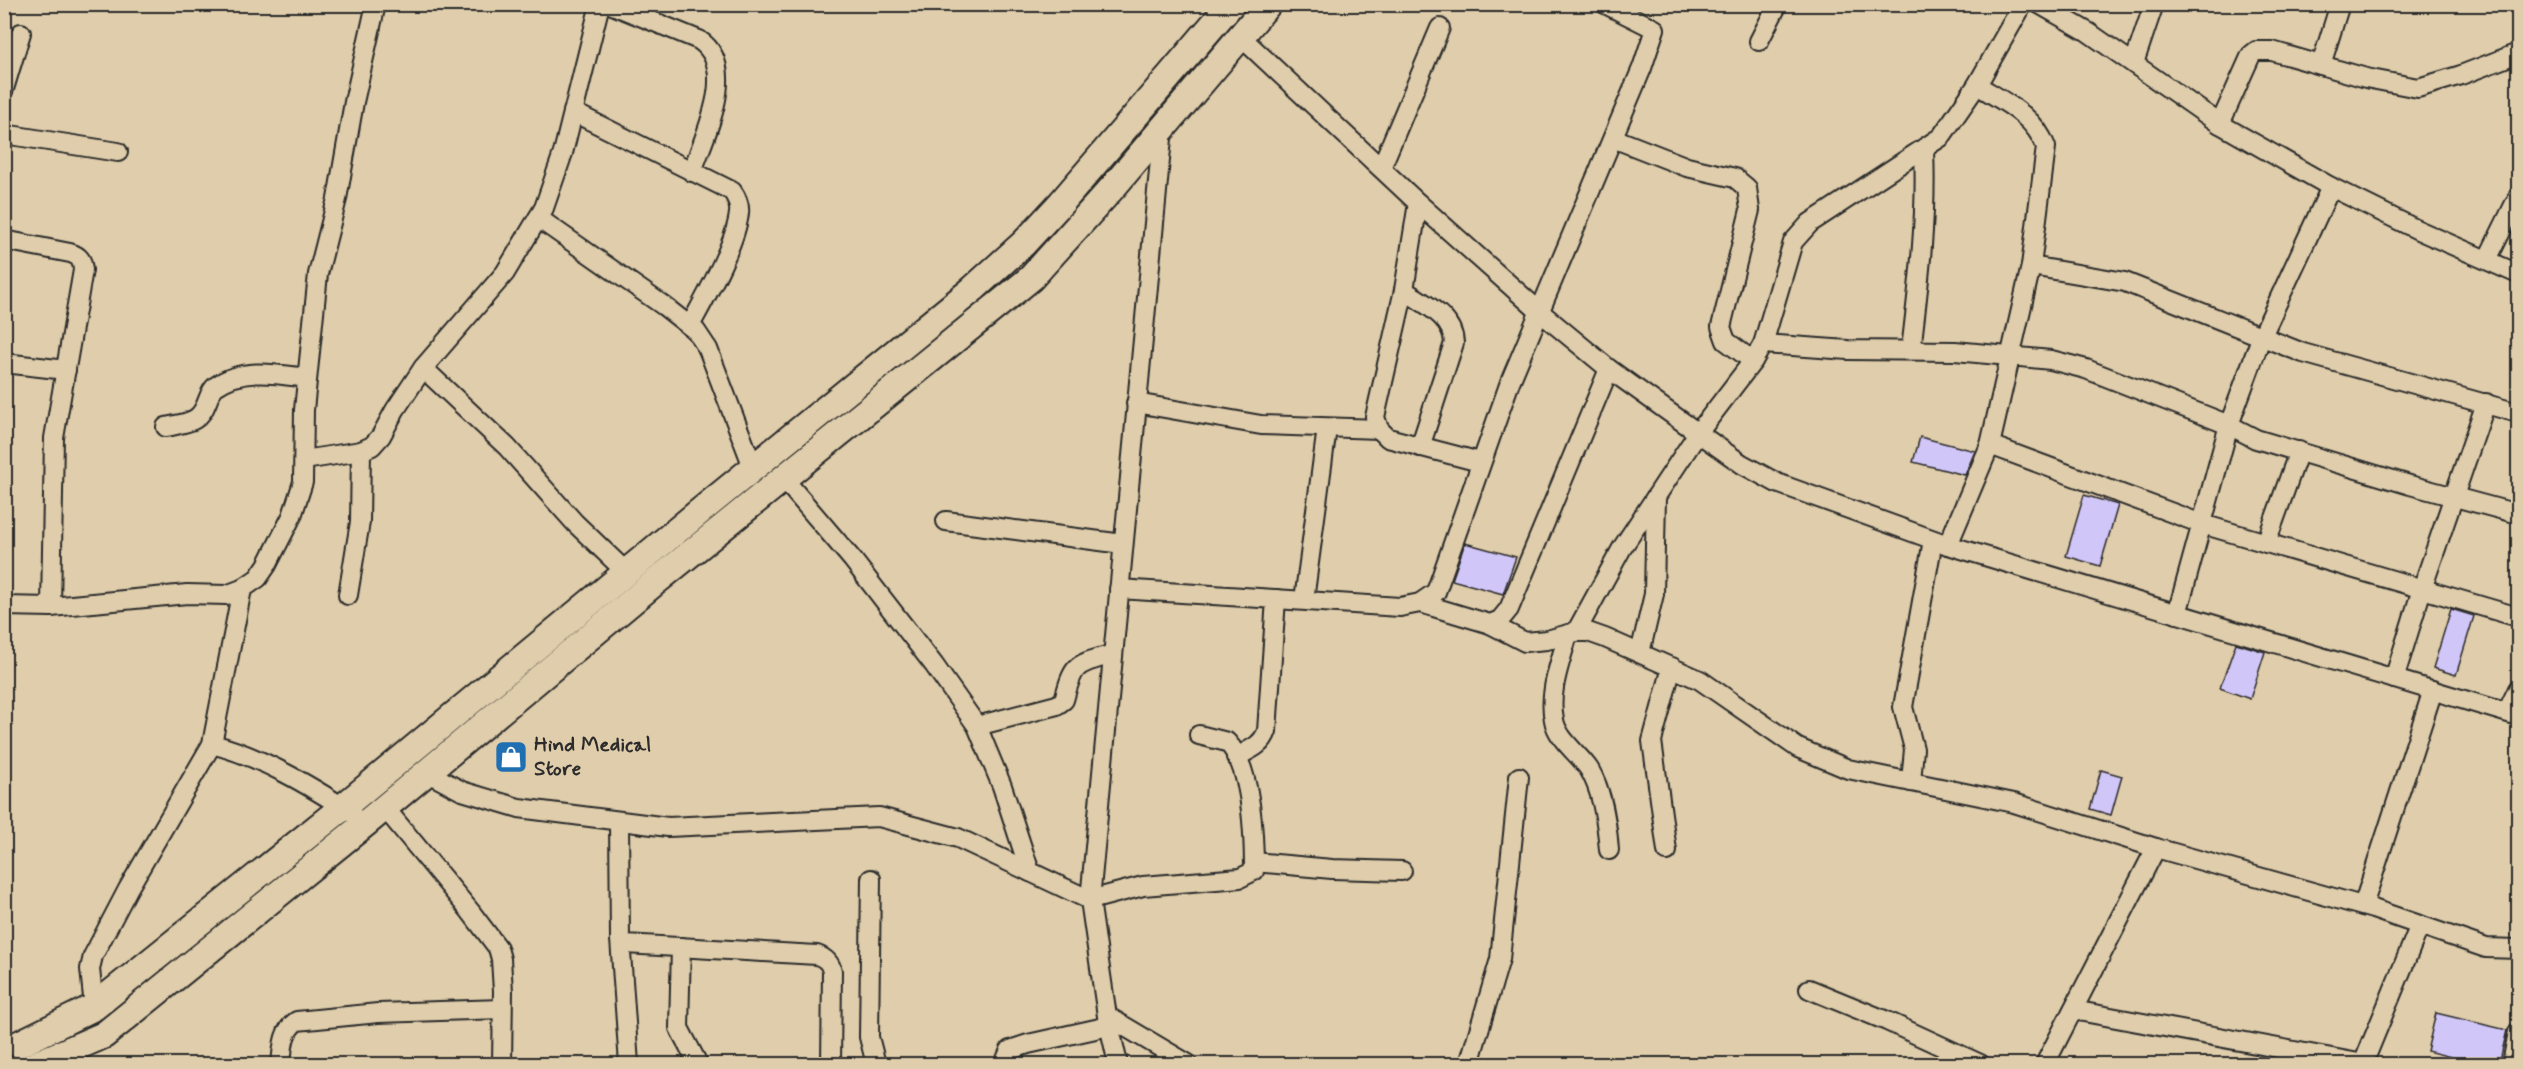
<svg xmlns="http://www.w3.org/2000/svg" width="2523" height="1069" font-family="Mynerve,sans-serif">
	<rect width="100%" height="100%" fill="#dfcdab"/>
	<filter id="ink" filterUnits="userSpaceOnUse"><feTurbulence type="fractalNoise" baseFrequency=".0167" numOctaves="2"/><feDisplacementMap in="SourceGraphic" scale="12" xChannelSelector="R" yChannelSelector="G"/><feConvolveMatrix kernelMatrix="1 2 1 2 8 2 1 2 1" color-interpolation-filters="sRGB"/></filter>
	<g filter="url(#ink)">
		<!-- building -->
		<g fill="#d1c6f8" stroke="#2b2b2b" stroke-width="1.5">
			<polygon points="1920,437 1975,451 1965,475 1913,462"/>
			<polygon points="2084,495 2118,505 2100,566 2066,556"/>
			<polygon points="1465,543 1516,557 1503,594 1452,580"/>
			<polygon points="2451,609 2474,616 2456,675 2433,668"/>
			<polygon points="2236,643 2265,652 2250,699 2220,688"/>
			<polygon points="2101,770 2122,776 2111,815 2090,809"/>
			<polygon points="2436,1013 2507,1030 2499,1065 2483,1065 2427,1051"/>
		</g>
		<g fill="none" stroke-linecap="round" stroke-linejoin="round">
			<!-- street casing -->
			<g stroke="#2b2b2b" stroke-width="22">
				<g id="street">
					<path d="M610,4l89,36c41,27 5,96 -7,132"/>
					<polyline points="2039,4 2088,32 2220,124 2331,187 2418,230 2518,274"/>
					<polyline points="1241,37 1418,203 1540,312 1609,369 1698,433 1742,464 1777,483 1948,545 2518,716"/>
					<polyline points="1759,41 1778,4"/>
					<polyline points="2134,63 2154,4"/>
					<polyline points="2321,65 2340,4"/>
					<polyline points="4,89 21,33"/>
					<path d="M573,112l159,79c5,7 8,14 7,22 -3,31 -34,85 -49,113"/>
					<polyline points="2220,124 2251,55 2256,51 2272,51 2366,78 2418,88 2461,75 2518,53"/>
					<polyline points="4,134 118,152"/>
					<polyline points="1613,138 1687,167 1735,178 1747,188 1750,210 1721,327 1726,341 1753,361"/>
					<polyline points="1381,168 1440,28"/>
					<polyline points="1418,203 1404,290 1375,417 1379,429 1388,438 1480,462"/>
					<polyline points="538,218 664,306 696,331 708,349 753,467"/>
					<path d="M4,240l66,13c10,3 12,7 13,17l-29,168 -3,169"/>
					<polyline points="2487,260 2518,197"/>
					<polyline points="2031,266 2125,282 2303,353 2518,413"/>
					<path d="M1404,290c20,14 49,26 50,53l-34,104"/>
					<polyline points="1763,344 1848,350 1955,351 2051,360 2086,369 2229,425 2256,439 2410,485 2518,514"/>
					<path d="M1911,350c8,-67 16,-132 13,-200"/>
					<polyline points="4,363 66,370"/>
					<polyline points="423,368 507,447 575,523 626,572"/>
					<polyline points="1136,403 1261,425 1379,429"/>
					<path d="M166,427c21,-5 33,-3 41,-25 2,-5 4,-12 9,-16 27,-19 61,-12 91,-8"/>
					<polyline points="1990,445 2202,524 2518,617"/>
					<polyline points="304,460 361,451 372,446 381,436 395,410 423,368 505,273 544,208 563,153 600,4"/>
					<polyline points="783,478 852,559 934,665 977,726 1002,786 1030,872"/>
					<polyline points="946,521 1123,544"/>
					<polyline points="2266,543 2299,451"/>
					<path d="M1948,545l42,-100 41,-179 15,-119c-12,-32 -42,-45 -69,-62"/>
					<polyline points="1119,589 1400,607 1420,603 1436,592 1510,382 1642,68 1655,29 1605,4"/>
					<polyline points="348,595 360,522 361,451"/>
					<polyline points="1304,600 1327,428"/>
					<polyline points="1420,603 1490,624 1500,620 1509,609 1609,369"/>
					<polyline points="4,606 51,607 187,594 226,595 242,589 258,578 267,565 292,516 303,482 304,410 318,274 337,199 354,102 376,4"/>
					<polyline points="2177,614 2229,425 2261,338 2331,187"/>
					<polyline points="1490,624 1525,642 1547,640 1576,632 1588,632 1605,638 1700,680 1798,748 1848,769 2014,803 2156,848 2373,909 2486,948 2518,949"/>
					<polyline points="1576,632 1622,548 1698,433 1753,361 1763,344 1793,242 1810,223 1941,137 1977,85 2023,4"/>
					<path d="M1568,634c-7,27 -20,58 -14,86 3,19 25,34 35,49 14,23 18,55 20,81"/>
					<polyline points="1640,653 1654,594 1656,497"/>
					<polyline points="2394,679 2422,589 2486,403"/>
					<polyline points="2507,712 2518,689"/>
					<path d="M977,726l80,-21 7,-5c10,-38 12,-35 49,-46"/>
					<path d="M212,744c50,13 97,41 140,69"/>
					<path d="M1236,757c13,-7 26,-11 31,-26l9,-132"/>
					<path d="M426,772l36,19 57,17 149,19 211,-10 79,21 132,62 53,-14 97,-8 14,-7c0,-35 -2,-104 -27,-129l-28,-7"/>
					<polyline points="1911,782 1914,749 1903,707 1933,540"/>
					<polyline points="385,808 470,911 498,948 501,959 503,991 502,1064"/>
					<path d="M619,821l1,118 5,5 192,11c8,3 13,7 15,16l-1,93"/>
					<polyline points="1667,851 1652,741 1672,667"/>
					<polyline points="1254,862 1332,869 1402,871"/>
					<polyline points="871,879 869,1037 876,1064"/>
					<polyline points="2363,906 2433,690"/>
					<polyline points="620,939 629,1064"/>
					<polyline points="681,947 679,1028 698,1064"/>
					<polyline points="1809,989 1887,1021 1980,1064"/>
					<polyline points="94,1007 90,969 93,956 128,889 212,744 242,589"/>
					<polyline points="2073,1010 2364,1064"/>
					<polyline points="1107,1016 1188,1064"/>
					<path d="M281,1064c2,-16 1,-33 16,-43l81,-8 124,-4"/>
					<polyline points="1004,1064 1010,1050 1028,1044 1109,1026"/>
					<polyline points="1118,1064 1107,1016 1090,900 1163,128"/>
					<polyline points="1469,1064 1500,959 1519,777"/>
					<polyline points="2045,1064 2156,848"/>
					<polyline points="2363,1064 2420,925"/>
					<polyline points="2512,1064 2518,1032"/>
				</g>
			</g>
			<!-- secondary casing -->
			<g stroke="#2b2b2b" stroke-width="30">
				<g id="secondary">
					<polyline points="19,1044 94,1007 343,807 698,513 973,289 1024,243 1061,203 1231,4"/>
					<polyline points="37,1064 104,1035 366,823 654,583 1031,278 1114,186 1268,4"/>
				</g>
			</g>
			<!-- street -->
			<use href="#street" stroke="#dfcdab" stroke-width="18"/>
			<!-- secondary -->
			<use href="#secondary" stroke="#dfcdab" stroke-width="26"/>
		</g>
	</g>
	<!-- icons -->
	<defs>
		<g id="shop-square" transform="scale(1.725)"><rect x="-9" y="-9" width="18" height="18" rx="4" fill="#1f6fb2" stroke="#dfcdab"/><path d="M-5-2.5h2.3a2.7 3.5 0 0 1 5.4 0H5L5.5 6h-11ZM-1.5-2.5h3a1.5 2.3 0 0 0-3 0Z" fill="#fff"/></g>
	</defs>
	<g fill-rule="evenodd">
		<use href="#shop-square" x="511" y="757"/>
	</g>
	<g text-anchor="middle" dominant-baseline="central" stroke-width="5" stroke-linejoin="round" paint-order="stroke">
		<!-- poi labels -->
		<g font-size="21" font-weight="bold" fill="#2b2b2b" stroke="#dfcdab" text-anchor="start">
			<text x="534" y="745">Hind Medical<tspan x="534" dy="24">Store</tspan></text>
		</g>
	</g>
	<!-- margin -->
	<rect width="2523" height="1069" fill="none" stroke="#dfcdab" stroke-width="24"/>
	<rect x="12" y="12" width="2499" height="1045" fill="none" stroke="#2b2b2b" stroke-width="2" filter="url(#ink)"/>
</svg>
